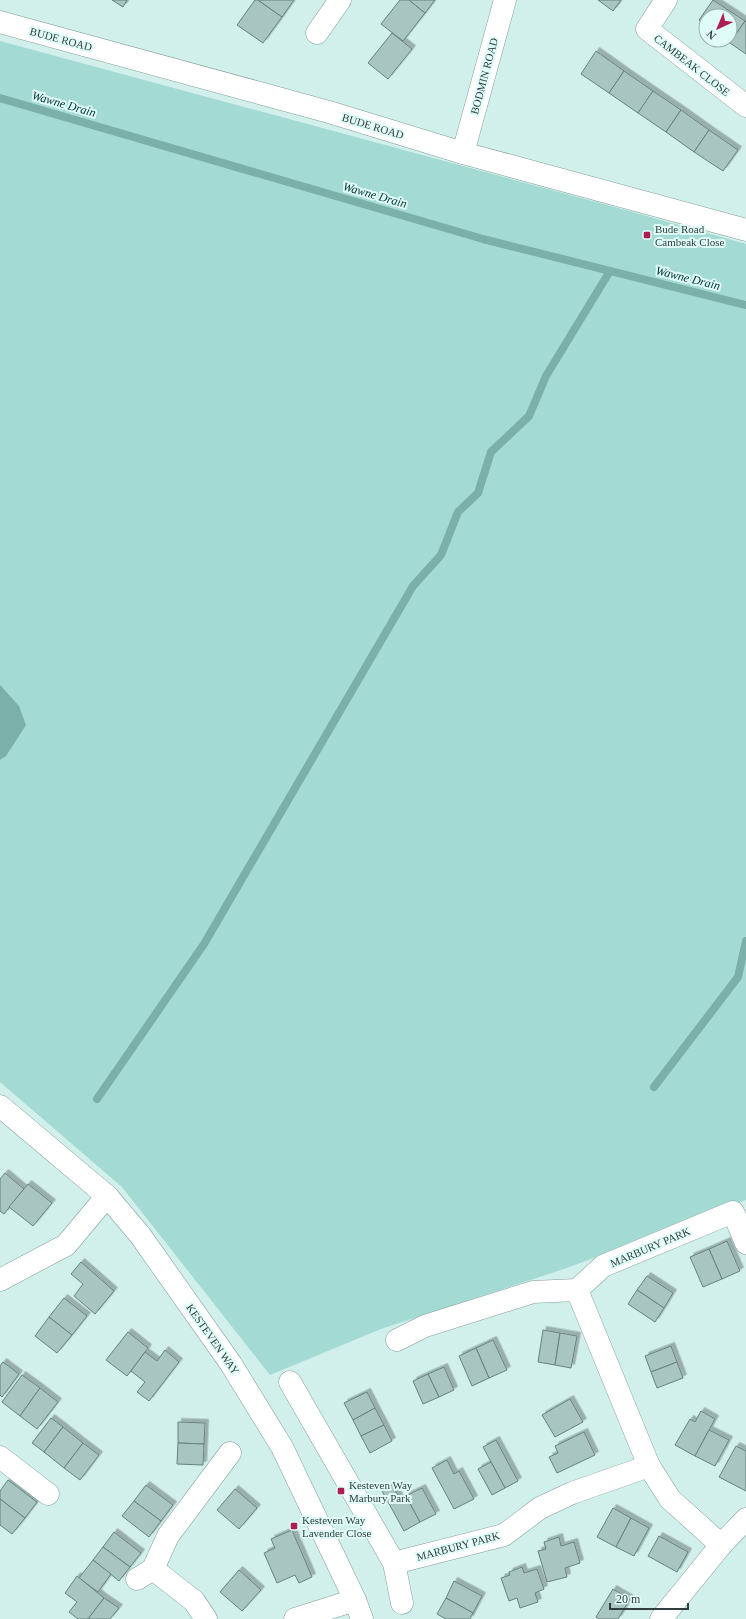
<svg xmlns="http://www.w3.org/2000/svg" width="746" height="1619" font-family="'Times New Roman',serif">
	<defs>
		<filter id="shadow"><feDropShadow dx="3.5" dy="-3.5" stdDeviation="0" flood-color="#0004"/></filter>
	</defs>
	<rect width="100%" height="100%" fill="#d1efeb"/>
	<!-- green -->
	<polygon fill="#a4dad4" points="0,41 622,209 746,244 746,1200 567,1268 381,1329 270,1375 122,1187 0,1082"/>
	<!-- water -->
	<polygon fill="#7bafa9" points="0,685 19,706 26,725 6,756 0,760"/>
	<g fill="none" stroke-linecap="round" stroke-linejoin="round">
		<!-- stream -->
		<g stroke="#7bafa9" stroke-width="8">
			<polyline points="0,98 483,239 746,305"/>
			<polyline points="654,1087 738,977 746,941"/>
			<polyline points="97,1099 204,944 413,586 441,555 458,512 478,493 491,452 529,416 546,376 610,271"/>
		</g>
	</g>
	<!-- building -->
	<g fill="#a8c5c1" stroke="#67827e" filter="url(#shadow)">
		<polygon points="112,0 127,0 123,7"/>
		<polygon points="255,0 258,0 282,17 263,43 237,25"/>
		<polygon points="258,0 294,0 282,17"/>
		<polygon points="400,0 409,0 425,13 403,41 381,24"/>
		<polygon points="409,0 435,0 425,13"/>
		<polygon points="598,0 621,0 613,11"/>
		<polygon points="713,0 745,21 730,43 726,40 730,40 730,16 706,16 706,26 699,20"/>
		<polygon points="745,21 746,22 746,54 730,43"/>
		<polygon points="392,33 412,49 388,79 368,63"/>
		<polygon points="596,51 624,71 609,93 581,74"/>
		<polygon points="624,71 653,91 638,113 609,93"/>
		<polygon points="653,91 681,110 666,132 638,113"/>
		<polygon points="681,110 709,130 694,152 666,132"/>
		<polygon points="709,130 738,150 723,171 694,152"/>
		<polygon points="5,1173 24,1189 4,1214 0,1211 0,1179"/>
		<polygon points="28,1184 52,1203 33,1226 9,1207"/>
		<polygon points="727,1241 740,1271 722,1279 709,1249"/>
		<polygon points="709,1249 722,1279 703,1287 690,1257"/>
		<polygon points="81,1262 114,1291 95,1314 74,1296 83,1284 71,1274"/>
		<polygon points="647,1276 673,1293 664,1308 637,1290"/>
		<polygon points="637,1290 664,1308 655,1322 628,1304"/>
		<polygon points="64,1298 87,1316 72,1335 49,1317"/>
		<polygon points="49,1317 72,1335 57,1353 35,1336"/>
		<polygon points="543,1330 560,1333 555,1365 538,1362"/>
		<polygon points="128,1332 148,1348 127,1376 106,1360"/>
		<polygon points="560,1333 577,1336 571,1368 555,1365"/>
		<polygon points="493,1340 507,1370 489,1378 476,1348"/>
		<polygon points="671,1346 677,1362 651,1372 645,1356"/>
		<polygon points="476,1348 489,1378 472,1386 459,1356"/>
		<polygon points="165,1350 179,1362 149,1401 137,1392 145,1382 131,1371 145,1352 157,1361"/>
		<polygon points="3,1362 19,1374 2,1397 0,1395 0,1366"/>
		<polygon points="677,1362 683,1378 657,1388 651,1372"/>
		<polygon points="444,1367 454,1390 439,1397 428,1374"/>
		<polygon points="428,1374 439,1397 423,1404 413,1381"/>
		<polygon points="22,1375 40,1388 20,1416 2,1402"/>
		<polygon points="40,1388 58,1402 37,1429 20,1416"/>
		<polygon points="367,1392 375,1408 353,1420 344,1403"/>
		<polygon points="570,1399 583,1422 555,1437 542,1415"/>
		<polygon points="375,1408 384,1425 361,1436 353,1420"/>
		<polygon points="701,1411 715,1419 695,1456 675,1445 690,1419 695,1422"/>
		<polygon points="51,1418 63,1427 44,1452 32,1443"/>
		<polygon points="178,1422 205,1423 204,1444 178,1443"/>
		<polygon points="384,1425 392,1441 370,1453 361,1436"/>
		<polygon points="63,1427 83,1443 64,1468 44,1452"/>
		<polygon points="709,1430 729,1440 715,1466 695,1456"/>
		<polygon points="584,1432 595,1455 557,1473 549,1457 558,1453 555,1446"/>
		<polygon points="496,1440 518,1481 505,1488 483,1447"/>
		<polygon points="83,1443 99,1455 80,1480 64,1468"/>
		<polygon points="178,1443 204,1444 203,1465 177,1464"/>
		<polygon points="736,1446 746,1451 746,1491 719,1477"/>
		<polygon points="447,1460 454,1474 459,1471 474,1499 454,1509 432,1468"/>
		<polygon points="491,1462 505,1488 492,1495 478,1469"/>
		<polygon points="8,1480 37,1502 25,1518 0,1499 0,1491"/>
		<polygon points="146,1485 173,1505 161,1521 134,1501"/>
		<polygon points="392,1485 400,1499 406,1496 420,1522 404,1531 382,1491"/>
		<polygon points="422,1488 436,1514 420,1522 406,1496"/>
		<polygon points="235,1489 257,1508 239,1529 217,1510"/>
		<polygon points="0,1499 25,1518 12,1534 0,1525"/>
		<polygon points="134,1501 161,1521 149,1537 122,1516"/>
		<polygon points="613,1508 631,1518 616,1547 597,1537"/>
		<polygon points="631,1518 649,1528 634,1556 616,1547"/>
		<polygon points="292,1530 312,1577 299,1583 295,1575 277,1583 264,1553 275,1548 271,1539"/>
		<polygon points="114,1532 141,1553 130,1567 103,1547"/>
		<polygon points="659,1536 688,1552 677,1572 648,1556"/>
		<polygon points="559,1537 561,1546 574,1542 580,1563 565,1568 567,1577 547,1582 538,1551 546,1549 544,1542"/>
		<polygon points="103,1547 130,1567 119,1581 93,1560"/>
		<polygon points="93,1560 111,1574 98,1592 79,1578"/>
		<polygon points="522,1567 524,1573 537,1569 544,1589 535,1593 538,1602 520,1608 517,1598 509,1601 501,1578 510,1575 509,1572"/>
		<polygon points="239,1570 261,1590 242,1611 220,1592"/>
		<polygon points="77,1576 104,1598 88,1619 78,1619 69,1612 77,1602 65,1593"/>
		<polygon points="454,1581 482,1596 473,1613 446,1598"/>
		<polygon points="613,1589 630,1599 618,1619 599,1619 596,1617"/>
		<polygon points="104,1598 119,1608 110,1619 88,1619"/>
		<polygon points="446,1598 473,1613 470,1619 446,1619 437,1614"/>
	</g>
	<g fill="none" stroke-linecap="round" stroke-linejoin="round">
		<!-- minor casing -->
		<g stroke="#829e9b" stroke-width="23">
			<g id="minor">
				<polyline points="666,0 647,29 746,106"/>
				<polyline points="0,22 329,112 463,153 746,230"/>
				<polyline points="317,33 340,0"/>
				<polyline points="463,153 505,0"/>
				<polyline points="0,1106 107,1196 140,1235 231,1364 282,1447 355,1600 362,1619"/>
				<polyline points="0,1280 66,1245 107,1196"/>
				<polyline points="577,1290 649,1466 670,1499 721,1545"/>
				<polyline points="397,1340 425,1326 533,1292 577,1290 603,1266 733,1212 746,1243"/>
				<polyline points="290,1382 394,1563 402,1603"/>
				<polyline points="0,1457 48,1494"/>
				<polyline points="394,1563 504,1535 540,1508 572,1493 649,1466"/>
				<polyline points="153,1569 194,1601 206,1619"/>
				<polyline points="137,1579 153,1569 168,1536 230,1453"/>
				<polyline points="295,1619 355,1600"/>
				<polyline points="661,1619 721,1545 746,1519"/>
			</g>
		</g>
		<!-- minor -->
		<use href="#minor" stroke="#fff" stroke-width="22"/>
	</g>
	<!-- markers -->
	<g fill="#af1e50" stroke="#dffcf9" stroke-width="1.5">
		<rect x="643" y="231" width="8" height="8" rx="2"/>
		<rect x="337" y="1487" width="8" height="8" rx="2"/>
		<rect x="290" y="1522" width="8" height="8" rx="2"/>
	</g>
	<g text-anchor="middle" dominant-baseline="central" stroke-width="4" stroke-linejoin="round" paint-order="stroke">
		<!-- street labels -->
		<g font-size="11" fill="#323e3d" stroke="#dffcf9">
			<text transform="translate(61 39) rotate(15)">BUDE ROAD</text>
			<text transform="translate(692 65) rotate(38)">CAMBEAK CLOSE</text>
			<text transform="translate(484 76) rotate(-75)">BODMIN ROAD</text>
			<text transform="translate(373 126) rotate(17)">BUDE ROAD</text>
			<text transform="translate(650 1247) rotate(-23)">MARBURY PARK</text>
			<text transform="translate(213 1339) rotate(55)">KESTEVEN WAY</text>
			<text transform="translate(458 1546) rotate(-15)">MARBURY PARK</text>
		</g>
		<!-- poi labels -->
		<g font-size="11" fill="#323e3d" stroke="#dffcf9" text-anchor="start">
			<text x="655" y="229">Bude Road<tspan x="655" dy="13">Cambeak Close</tspan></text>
			<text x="349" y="1485">Kesteven Way<tspan x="349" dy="13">Marbury Park</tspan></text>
			<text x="302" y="1520">Kesteven Way<tspan x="302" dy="13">Lavender Close</tspan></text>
		</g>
		<!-- water labels -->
		<g font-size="12" font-style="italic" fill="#00322e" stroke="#dffcf9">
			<text transform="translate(64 104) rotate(16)">Wawne Drain</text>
			<text transform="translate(375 195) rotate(16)">Wawne Drain</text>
			<text transform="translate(688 278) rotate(14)">Wawne Drain</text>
		</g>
	</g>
	<!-- north arrow -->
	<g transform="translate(718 28) rotate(224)"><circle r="19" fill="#dffcf9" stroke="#9ab0ae"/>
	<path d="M0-3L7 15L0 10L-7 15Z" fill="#af1e50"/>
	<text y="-6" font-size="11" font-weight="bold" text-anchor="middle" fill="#323e3d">N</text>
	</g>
	<!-- scale -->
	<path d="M610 1603v6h78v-6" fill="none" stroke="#323e3d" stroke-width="2"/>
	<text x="616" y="1603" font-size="12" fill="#323e3d" stroke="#dffcf9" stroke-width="3" paint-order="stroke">20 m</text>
</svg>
